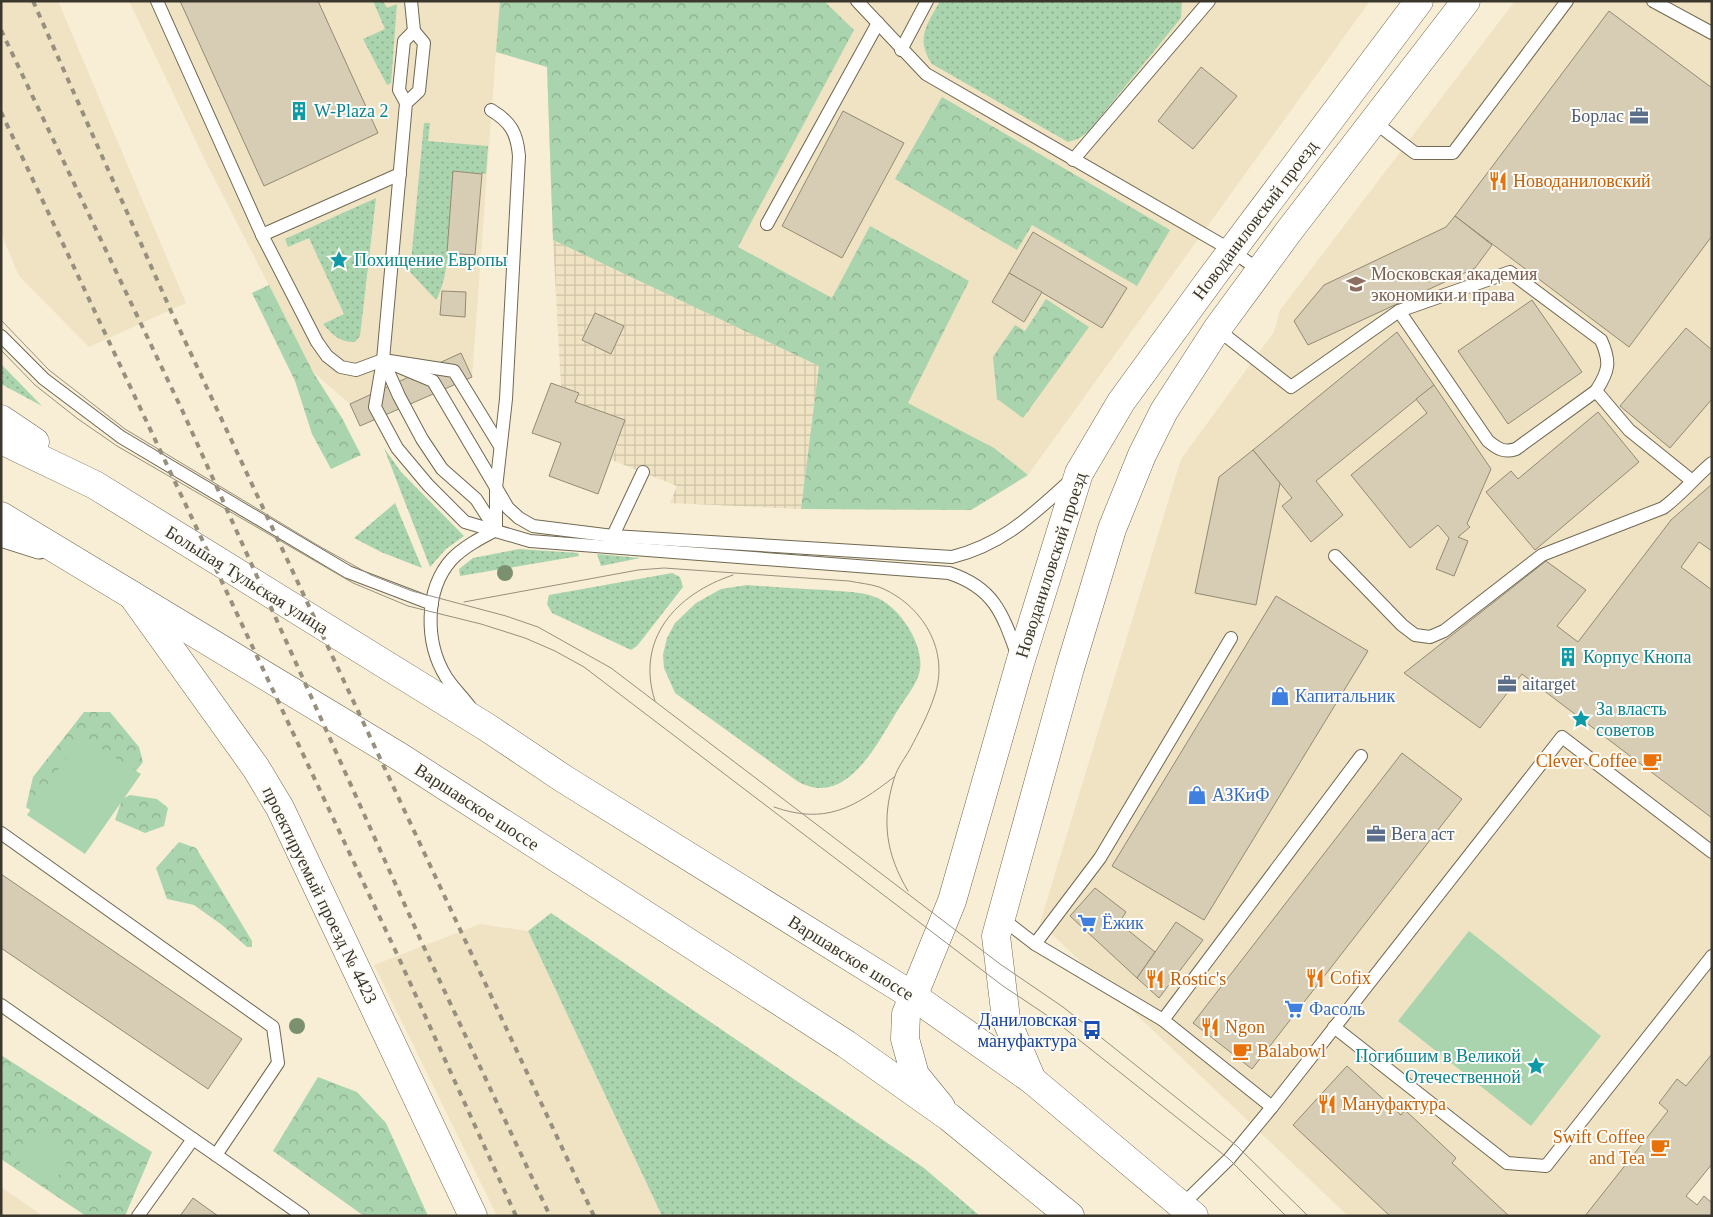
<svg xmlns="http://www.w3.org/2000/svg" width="1713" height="1217" font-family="Georgia,serif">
	<defs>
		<pattern id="industrial-grid" width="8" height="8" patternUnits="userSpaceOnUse" patternTransform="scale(1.25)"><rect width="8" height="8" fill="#efe3c3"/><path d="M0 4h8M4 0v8" fill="none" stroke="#cec3a8"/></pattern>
		<pattern id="grass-dots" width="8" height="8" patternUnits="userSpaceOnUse" patternTransform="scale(1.25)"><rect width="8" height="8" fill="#aad4ad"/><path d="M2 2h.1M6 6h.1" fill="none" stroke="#8cad8d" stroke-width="1.8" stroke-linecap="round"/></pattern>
		<pattern id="forest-crowns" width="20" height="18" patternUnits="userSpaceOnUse" patternTransform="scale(1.25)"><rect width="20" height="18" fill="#aad4ad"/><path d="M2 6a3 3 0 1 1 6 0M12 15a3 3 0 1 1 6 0" fill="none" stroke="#8cad8d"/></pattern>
	</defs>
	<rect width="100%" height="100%" fill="#f8eed5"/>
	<!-- built -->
	<g fill="#efe3c3">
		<polygon points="1,1 58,1 186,303 89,347 19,276 1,233"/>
		<polygon points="129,1 1370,1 1028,475 971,510 801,509 819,366 553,240 547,67 496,52 472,377 360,426 350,404 313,372 205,160"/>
		<polygon points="1515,1 1712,1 1712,1054 1686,1086 1677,1080 1659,1103 1668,1111 1585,1216 1348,1216 1040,923 1181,459 1274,332 1280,310"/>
		<polygon points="480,924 528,931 662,1216 497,1216 374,965"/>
		<polygon points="1,1187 43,1216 1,1216"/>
	</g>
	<!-- industrial -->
	<polygon fill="url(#industrial-grid)" points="553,240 819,366 801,509 670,503 677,486 612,460 625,420 575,402 579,393 561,386"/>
	<!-- grass -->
	<g fill="url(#grass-dots)">
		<polygon points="373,1 383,1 387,8 397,4 391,83 387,85 363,39 385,29"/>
		<path d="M940,1h242l-1,17 -93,114 -10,7 -10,3 -136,-78c-17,-26 -5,-39 8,-63z"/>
		<path d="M424,123h6l-2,18 60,5 -2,28 -32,-3c-3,33 -2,102 -18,129l-26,-28z"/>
		<path d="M376,198l-16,138 -5,6c-16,0 -22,-7 -32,-18l21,-10 -35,-76 -21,9 -3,-8z"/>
		<polygon points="1,364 42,406 1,384"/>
		<polygon points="384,448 401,472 464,536 446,549 430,567"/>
		<polygon points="395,503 422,568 381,552 354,538"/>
		<polygon points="519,549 578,553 579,556 460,576 459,569 473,558"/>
		<polygon points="597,554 640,558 601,566"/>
		<polygon points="672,573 680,577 683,587 637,646 631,650 552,613 547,604 549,595"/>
		<path d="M747,585c27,2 53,4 80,5 15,2 34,1 48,7 25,9 52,51 44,77 -4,13 -16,27 -23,39 -20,33 -51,96 -99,68l-122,-88 -11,-25 -1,-13 4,-17 8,-15 21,-20 25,-14z"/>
		<polygon points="551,913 924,1168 980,1216 662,1216 528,931"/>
	</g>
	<!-- forest -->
	<g fill="url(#forest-crowns)">
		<polygon points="500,1 824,1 854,30 738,247 832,298 870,226 969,281 908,403 994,448 1028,475 971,510 801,509 819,366 553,240 547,67 496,52"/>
		<polygon points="942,97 1170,230 1137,286 1032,225 1017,250 895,179"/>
		<polygon points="269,285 313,372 342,418 361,455 331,469 312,434 295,381 252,293"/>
		<polygon points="1046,299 1089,327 1023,418 997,399 993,357 1015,325 1025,331"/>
		<polygon points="84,712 110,712 139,747 143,762 125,785 38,816 26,807 33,777"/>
		<polygon points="130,795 157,799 168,808 164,826 145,833 115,820 122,799"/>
		<polygon points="179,842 196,848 252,941 252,947 247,947 222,925 194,905 167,899 156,868"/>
		<polygon points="1,1055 152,1152 125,1216 86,1216 1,1159"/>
		<polygon points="318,1077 357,1092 386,1123 428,1216 364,1216 273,1151"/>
	</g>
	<!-- park -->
	<g fill="#aad4ad">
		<polygon points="81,736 141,774 85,854 27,815"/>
		<polygon points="1469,931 1601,1036 1531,1126 1398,1021"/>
		<circle cx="43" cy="1157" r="24"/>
	</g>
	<!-- building -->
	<g fill="#d7cdb5" stroke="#938a73">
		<polygon points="180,1 318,1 378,133 264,186"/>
		<polygon points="1609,11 1712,88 1712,236 1629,347 1455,216"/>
		<polygon points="1201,67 1237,96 1193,149 1158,121"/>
		<polygon points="843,111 904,143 842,258 782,226"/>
		<polygon points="453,171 482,174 475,255 447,253"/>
		<polygon points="1455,216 1492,245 1475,268 1308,345 1294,321 1324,285 1446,227"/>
		<polygon points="1033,232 1127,288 1102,328 1009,273"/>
		<polygon points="1009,273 1042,292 1024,322 992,302"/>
		<polygon points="442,291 466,292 465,317 440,315"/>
		<polygon points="1532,300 1582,372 1508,424 1458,351"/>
		<polygon points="595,313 624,326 611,354 582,340"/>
		<polygon points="1686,328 1712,350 1712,399 1670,448 1620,406"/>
		<polygon points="1397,332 1434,385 1316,481 1343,515 1311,542 1282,506 1292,498 1253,450"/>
		<polygon points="461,353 472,377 360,426 350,404"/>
		<polygon points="551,383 579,393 575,402 625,420 598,494 549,476 561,443 532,433"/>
		<polygon points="1434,385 1491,469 1467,524 1470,527 1458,537 1468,541 1454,576 1436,569 1449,538 1438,525 1410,548 1351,475 1427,413 1416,399"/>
		<polygon points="1598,412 1639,462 1535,550 1486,492 1511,471 1518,479"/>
		<polygon points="1253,450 1280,483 1256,605 1195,593 1219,477"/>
		<polygon points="1712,484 1712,551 1699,542 1681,567 1712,590 1712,818 1522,674 1480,728 1404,673 1546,561 1586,590 1557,626 1578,642 1671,520"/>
		<polygon points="1276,596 1368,651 1204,920 1112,866"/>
		<polygon points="1402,753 1462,799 1252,1069 1193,1023"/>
		<polygon points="1,874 242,1039 208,1089 1,948"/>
		<polygon points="1095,888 1126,912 1119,923 1155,952 1137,978 1070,916"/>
		<polygon points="1176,922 1203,940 1159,998 1137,978"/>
		<polygon points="1712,1054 1712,1164 1686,1196 1697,1205 1704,1196 1712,1203 1712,1216 1585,1216 1668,1111 1659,1103 1677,1079 1686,1086"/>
		<polygon points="1347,1066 1401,1115 1405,1110 1456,1158 1452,1163 1509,1216 1390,1216 1293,1125"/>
		<polygon points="193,1198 218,1216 180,1216"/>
	</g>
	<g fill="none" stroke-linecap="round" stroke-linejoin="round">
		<!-- service casing -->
		<g stroke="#706852" stroke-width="14">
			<g id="service">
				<polyline points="157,1 262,235 317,342 327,356 341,367 356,370 383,360 454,371 500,446"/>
				<polyline points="411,1 414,31"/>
				<polyline points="857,1 926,74 1231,250 1260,271"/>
				<polyline points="1653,1 1712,33"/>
				<polyline points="901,50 927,1"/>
				<path d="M406,103l13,-12 5,-48 -10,-12 -10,10 -5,49 7,13 -23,257 -8,47 22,41 31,37 37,37 65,19 419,32c46,15 54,42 69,84"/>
				<path d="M491,110c20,12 26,23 28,46l-13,243 -10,89v42"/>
				<polyline points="1373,121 1415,153 1453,153 1567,1"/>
				<polyline points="1073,160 1209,1"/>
				<polyline points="767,224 878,23"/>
				<polyline points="262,235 400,174"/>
				<path d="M1399,311l89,130c10,8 16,12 28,8l80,-58"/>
				<path d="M1217,329l74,58 108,-76 111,-39 91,68c10,22 8,31 -5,51l33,39 62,50"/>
				<polyline points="1,336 44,379 121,437 348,572 432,604"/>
				<path d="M383,360l50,21 75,127 11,10 14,8 80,10 339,21c52,-13 81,-43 119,-77"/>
				<polyline points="383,360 399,396 422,439 442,469 476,499 496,530"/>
				<polyline points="610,542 643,472"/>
				<path d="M1335,556l67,69 13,10 15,2 14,-6 98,-76 121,-47c18,-13 32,-31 49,-45"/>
				<path d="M470,707c-7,-10 -17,-19 -24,-30 -21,-34 -22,-87 6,-118 13,-13 29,-21 44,-29"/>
				<polyline points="1,833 273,1027 278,1063 216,1155 193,1139"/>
				<polyline points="1000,917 1035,944 1163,1020 1272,1107"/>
				<polyline points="1035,944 1100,858 1231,638"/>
				<polyline points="1,1005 193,1139 138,1216"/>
				<polyline points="1163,1020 1361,756"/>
				<polyline points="1334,1027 1507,1163 1546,1166 1712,956"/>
				<polyline points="216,1155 303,1216"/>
				<polyline points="1182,1205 1229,1159 1272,1107 1562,737 1712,852"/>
			</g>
		</g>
		<!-- minor casing -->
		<g stroke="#706852" stroke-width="27">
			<polyline id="minor" points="1,534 39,546"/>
		</g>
		<!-- tertiary casing -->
		<g stroke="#706852" stroke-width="29">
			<g id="tertiary">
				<polyline points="1032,1080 1006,1019 996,936 1070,668 1112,529 1142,455 1164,411 1217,329 1289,231 1466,1"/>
				<polyline points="941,1107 915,1075 905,1039 906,1014 952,901 1020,663 1079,473 1121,402 1212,277 1419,1"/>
			</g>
		</g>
		<!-- secondary casing -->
		<g stroke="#706852" stroke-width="29">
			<polyline id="secondary" points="132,595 256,768 280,808 473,1216"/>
		</g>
		<!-- primary casing -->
		<g stroke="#706852" stroke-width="29">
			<g id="primary">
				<polyline points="1,419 35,442"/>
				<polyline points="1,440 95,485 488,728 564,779 913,996 1032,1080 1194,1216"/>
				<polyline points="1,516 400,757 846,1044 949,1117 1070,1216"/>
			</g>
		</g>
		<!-- service -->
		<use href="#service" stroke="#fff" stroke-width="12"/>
		<!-- minor -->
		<use href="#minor" stroke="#fff" stroke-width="25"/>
		<!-- tertiary -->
		<use href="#tertiary" stroke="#fff" stroke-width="28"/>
		<!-- secondary -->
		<use href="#secondary" stroke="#fff" stroke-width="28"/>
		<!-- primary -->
		<use href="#primary" stroke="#fff" stroke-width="28"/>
		<!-- tram -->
		<g stroke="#97907f" stroke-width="1">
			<polyline points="1,320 49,370 125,429 319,546 371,575 412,591 506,616 538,627 611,668 1000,964 1063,1007 1238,1147 1308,1216"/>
			<polyline points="1,350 35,385 78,419 117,446 353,583 408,606 481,624 525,638 555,651 584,667 1003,986 1054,1020 1229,1159 1286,1216"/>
			<path d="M464,602l174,-32 26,-2 185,13c10,2 21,3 30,6 43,17 72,64 55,110 -6,18 -15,35 -24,52 -5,9 -13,19 -16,30 -13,42 -8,75 14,112"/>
			<path d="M655,701c-20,-62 21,-107 78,-126"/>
			<path d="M774,807c51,18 80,1 120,-30"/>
		</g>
		<!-- rail -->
		<g stroke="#97907f" stroke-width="4" stroke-dasharray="6 6" stroke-linecap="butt">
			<polyline points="33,1 171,311 594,1216"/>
			<polyline points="1,30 183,412 422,943 550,1216"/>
			<polyline points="1,112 397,954 516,1216"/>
		</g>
	</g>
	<!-- trees -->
	<g fill="#7b906f">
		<circle cx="505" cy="573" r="8"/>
		<circle cx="297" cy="1026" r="8"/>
	</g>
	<!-- icons -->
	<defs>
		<g id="building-bare" transform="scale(1.5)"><path d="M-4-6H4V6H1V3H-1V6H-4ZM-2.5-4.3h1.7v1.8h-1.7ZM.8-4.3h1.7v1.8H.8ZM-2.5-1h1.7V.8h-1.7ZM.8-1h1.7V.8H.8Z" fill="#0f9aa8" stroke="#fefcf7" stroke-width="2.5" paint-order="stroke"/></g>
		<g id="office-bare" transform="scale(1.5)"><path d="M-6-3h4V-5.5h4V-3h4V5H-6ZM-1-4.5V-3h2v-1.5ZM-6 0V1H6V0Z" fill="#5c6f8a" stroke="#fefcf7" stroke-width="2.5" paint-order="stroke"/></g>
		<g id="restaurant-bare" transform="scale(1.5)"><path d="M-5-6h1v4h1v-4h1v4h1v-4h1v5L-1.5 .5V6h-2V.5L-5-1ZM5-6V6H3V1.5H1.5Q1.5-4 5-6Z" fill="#e8710a" stroke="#fefcf7" stroke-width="2.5" paint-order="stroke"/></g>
		<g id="sight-bare" transform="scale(1.5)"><path d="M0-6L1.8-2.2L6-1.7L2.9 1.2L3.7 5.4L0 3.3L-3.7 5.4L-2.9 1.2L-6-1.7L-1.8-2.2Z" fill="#0f9aa8" stroke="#fefcf7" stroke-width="2.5" paint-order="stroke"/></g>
		<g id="university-bare" transform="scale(1.5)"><path d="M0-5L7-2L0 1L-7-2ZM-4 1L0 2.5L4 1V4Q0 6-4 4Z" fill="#8d6e63" stroke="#fefcf7" stroke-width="2.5" paint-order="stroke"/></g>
		<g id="shop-bare" transform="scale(1.5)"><path d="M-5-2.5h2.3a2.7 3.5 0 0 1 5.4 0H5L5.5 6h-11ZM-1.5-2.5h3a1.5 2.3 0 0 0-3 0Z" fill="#3f7fe0" stroke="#fefcf7" stroke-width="2.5" paint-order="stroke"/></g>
		<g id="cafe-bare" transform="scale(1.5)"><path d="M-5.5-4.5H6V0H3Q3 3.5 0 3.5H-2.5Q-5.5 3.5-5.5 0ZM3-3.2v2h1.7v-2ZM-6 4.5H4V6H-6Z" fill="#e8710a" stroke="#fefcf7" stroke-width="2.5" paint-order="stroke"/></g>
		<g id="supermarket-bare" transform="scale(1.5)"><path d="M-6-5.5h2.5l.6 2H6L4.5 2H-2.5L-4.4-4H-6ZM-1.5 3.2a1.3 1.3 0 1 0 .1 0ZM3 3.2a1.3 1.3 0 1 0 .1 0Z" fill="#3f7fe0" stroke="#fefcf7" stroke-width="2.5" paint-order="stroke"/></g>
		<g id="bus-bare" transform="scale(1.5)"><path d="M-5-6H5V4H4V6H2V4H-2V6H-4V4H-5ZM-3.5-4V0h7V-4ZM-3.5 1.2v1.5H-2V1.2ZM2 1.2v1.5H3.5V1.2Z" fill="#1a4fb4" stroke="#fefcf7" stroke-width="2.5" paint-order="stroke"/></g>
	</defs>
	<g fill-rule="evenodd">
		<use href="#building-bare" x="299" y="111"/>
		<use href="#office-bare" x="1639" y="116"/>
		<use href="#restaurant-bare" x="1498" y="181"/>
		<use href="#sight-bare" x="339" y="260"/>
		<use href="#university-bare" x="1356" y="284"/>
		<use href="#building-bare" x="1568" y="657"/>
		<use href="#office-bare" x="1507" y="684"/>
		<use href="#shop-bare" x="1280" y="696"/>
		<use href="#sight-bare" x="1581" y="719"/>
		<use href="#cafe-bare" x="1652" y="761"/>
		<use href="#shop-bare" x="1197" y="795"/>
		<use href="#office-bare" x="1376" y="834"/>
		<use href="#supermarket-bare" x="1087" y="923"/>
		<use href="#restaurant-bare" x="1315" y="978"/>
		<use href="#restaurant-bare" x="1155" y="979"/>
		<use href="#supermarket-bare" x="1294" y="1009"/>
		<use href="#restaurant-bare" x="1210" y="1027"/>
		<use href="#bus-bare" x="1092" y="1030"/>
		<use href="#cafe-bare" x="1242" y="1051"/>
		<use href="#sight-bare" x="1536" y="1066"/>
		<use href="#restaurant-bare" x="1327" y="1104"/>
		<use href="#cafe-bare" x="1660" y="1147"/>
	</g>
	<g text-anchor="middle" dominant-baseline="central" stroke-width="4" stroke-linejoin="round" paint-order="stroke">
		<!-- culture labels -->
		<g font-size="18" fill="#0d838f" stroke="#fefcf7" text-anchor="start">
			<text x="314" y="111">W-Plaza 2</text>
			<text x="354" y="260">Похищение Европы</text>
			<text x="1583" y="657">Корпус Кнопа</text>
			<text x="1596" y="709">За власть<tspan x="1596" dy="21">советов</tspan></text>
			<text x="1521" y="1056" text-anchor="end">Погибшим в Великой<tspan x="1521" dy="21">Отечественной</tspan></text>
		</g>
		<!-- service labels -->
		<g font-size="18" fill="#4e5e75" stroke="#fefcf7" text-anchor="start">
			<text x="1624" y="116" text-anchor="end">Борлас</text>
			<text x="1522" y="684">aitarget</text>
			<text x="1391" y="834">Вега аст</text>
		</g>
		<!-- food labels -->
		<g font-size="18" fill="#c56008" stroke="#fefcf7" text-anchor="start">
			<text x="1513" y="181">Новоданиловский</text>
			<text x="1637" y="761" text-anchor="end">Clever Coffee</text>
			<text x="1330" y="978">Cofix</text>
			<text x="1170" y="979">Rostic's</text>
			<text x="1225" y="1027">Ngon</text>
			<text x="1257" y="1051">Balabowl</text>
			<text x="1342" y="1104">Мануфактура</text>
			<text x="1645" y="1137" text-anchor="end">Swift Coffee<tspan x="1645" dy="21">and Tea</tspan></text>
		</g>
		<!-- street labels -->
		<g font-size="18" fill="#3b372d" stroke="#fefcf7">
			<text transform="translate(1255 220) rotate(-53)">Новоданиловский проезд</text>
			<text transform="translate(1051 565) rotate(-72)">Новоданиловский проезд</text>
			<text transform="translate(247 580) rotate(32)">Большая Тульская улица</text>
			<text transform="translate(477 807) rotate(33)">Варшавское шоссе</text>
			<text transform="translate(320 895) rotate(64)">проектируемый проезд № 4423</text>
			<text transform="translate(851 958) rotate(32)">Варшавское шоссе</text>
		</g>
		<!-- education labels -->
		<g font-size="18" fill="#785e54" stroke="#fefcf7" text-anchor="start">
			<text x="1371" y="274">Московская академия<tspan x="1371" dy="21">экономики и права</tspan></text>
		</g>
		<!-- shop labels -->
		<g font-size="18" fill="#366cbe" stroke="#fefcf7" text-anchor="start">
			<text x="1295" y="696">Капитальник</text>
			<text x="1212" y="795">АЗКиФ</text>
			<text x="1102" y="923">Ёжик</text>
			<text x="1309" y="1009">Фасоль</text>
		</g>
		<!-- transit labels -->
		<g font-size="18" fill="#164399" stroke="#fefcf7" text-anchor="end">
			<text x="1077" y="1020">Даниловская<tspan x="1077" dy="21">мануфактура</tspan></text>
		</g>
	</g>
	<!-- border -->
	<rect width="1713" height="1217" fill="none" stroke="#3b372d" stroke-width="5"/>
</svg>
